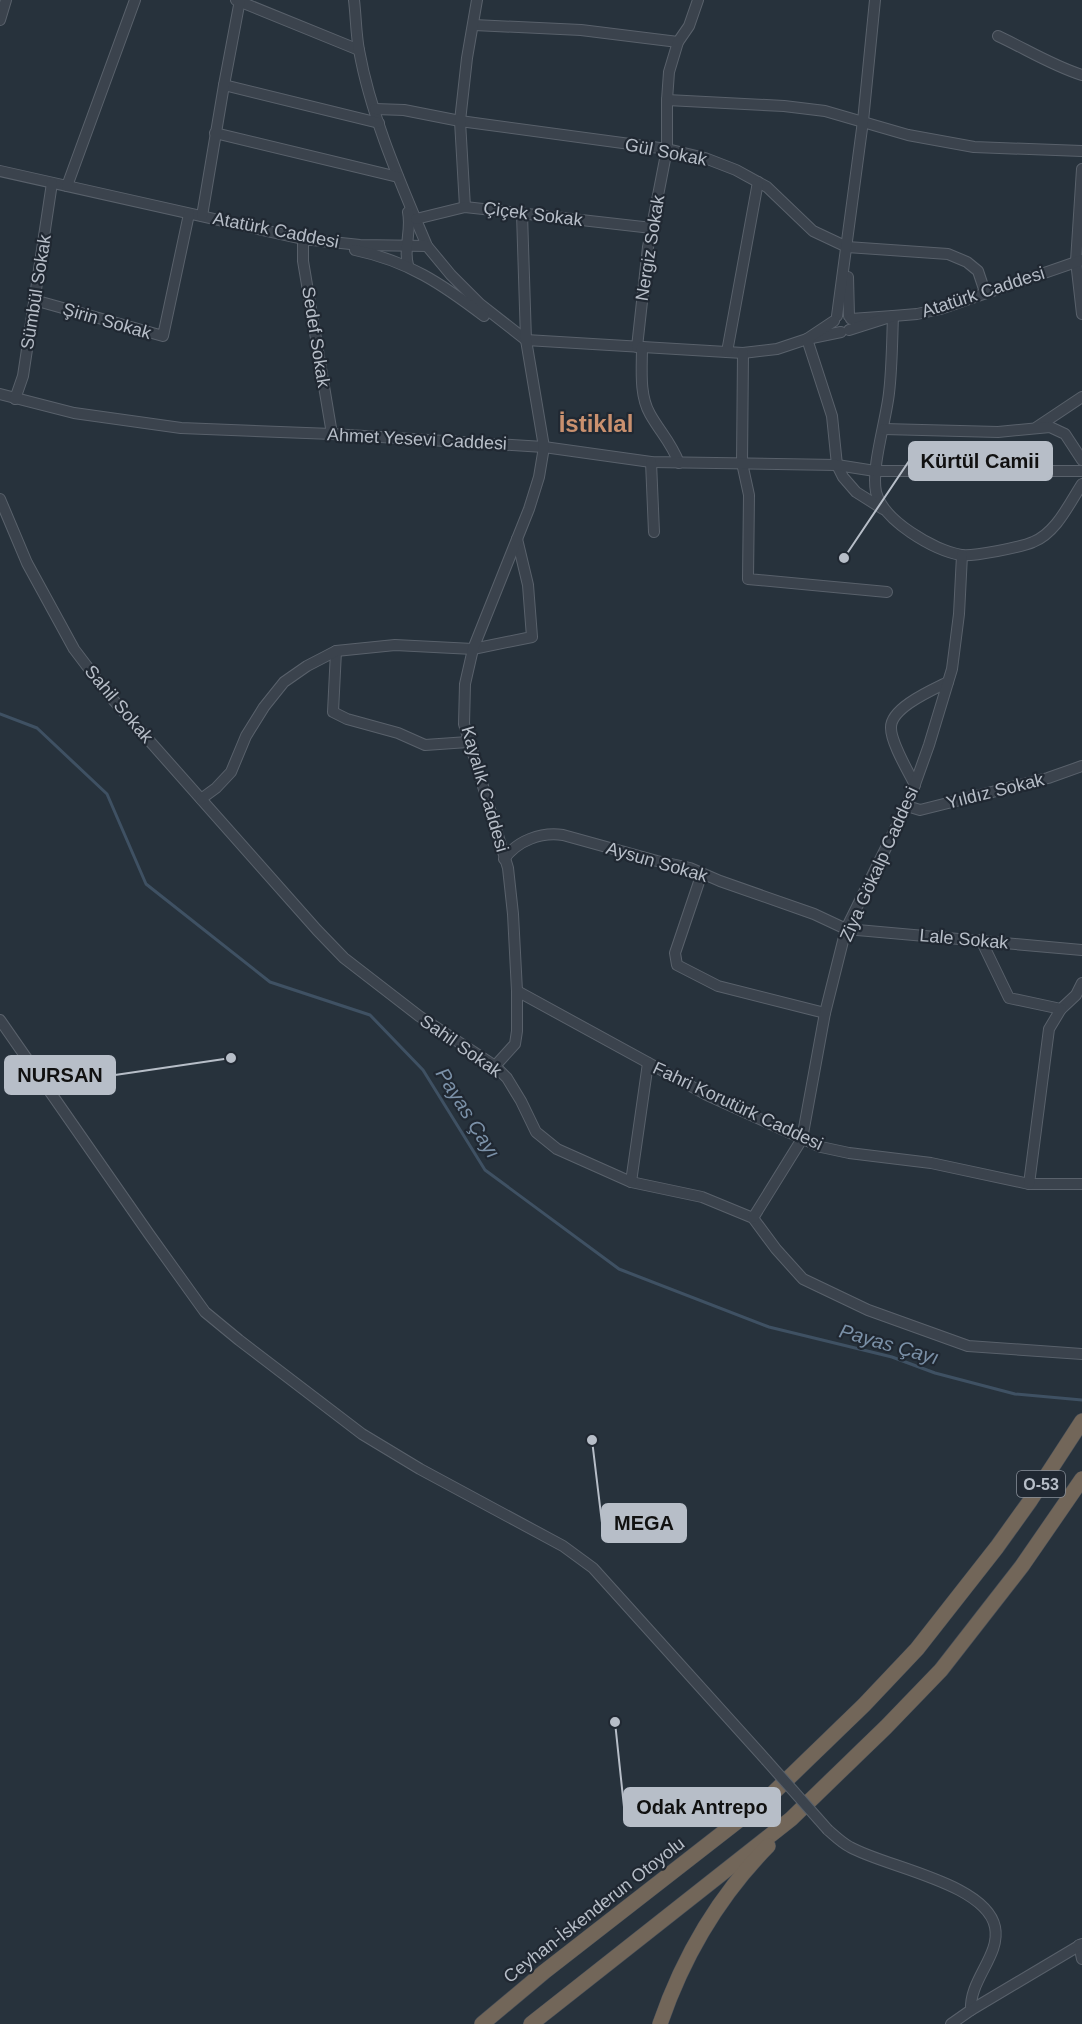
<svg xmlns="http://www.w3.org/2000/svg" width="1082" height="2024" font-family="Arial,sans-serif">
	<rect width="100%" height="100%" fill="#27323c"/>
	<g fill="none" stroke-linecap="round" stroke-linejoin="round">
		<!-- stream -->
		<polyline stroke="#3f5163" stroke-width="3" points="0,714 37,728 107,794 146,884 270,982 370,1015 423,1070 485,1170 619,1269 769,1327 892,1357 935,1373 1015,1394 1082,1400"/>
		<!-- minor casing -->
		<g stroke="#59616b" stroke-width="12">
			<g id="minor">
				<polyline points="236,0 359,50"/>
				<path d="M354,0c2,17 2,34 5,50 12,67 42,134 68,196"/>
				<polyline points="0,20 6,0"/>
				<polyline points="474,25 581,30 678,42"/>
				<path d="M998,36c28,13 55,30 84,39"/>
				<polyline points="224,85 379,123"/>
				<polyline points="667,100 784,106 825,111 908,135 974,147 1082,151"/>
				<polyline points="375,109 404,110 460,121 667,149 705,158 736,170 767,187 813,231 847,247 948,254 967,262 978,271 985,292"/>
				<polyline points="215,133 398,177"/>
				<polyline points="1082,169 1076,261 1082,314"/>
				<polyline points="0,171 303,239 360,245 427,246 451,275 480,304 526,340 743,353 777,349 807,339 841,332"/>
				<polyline points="67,186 135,0"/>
				<polyline points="465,207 460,121 467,58 477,0"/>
				<path d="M408,212c4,19 -5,36 0,53"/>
				<polyline points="202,216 224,85 240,0"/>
				<polyline points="416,219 465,207 652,228"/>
				<polyline points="308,240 303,239 303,261 332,434"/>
				<path d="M355,250c53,11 87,34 129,66"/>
				<polyline points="848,277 849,316"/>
				<polyline points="34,300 163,336 189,214"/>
				<polyline points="837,316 863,121 875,0"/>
				<path d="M851,319l42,-3c-1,26 -1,52 -4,77 -3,28 -18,74 -13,99 7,29 58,58 85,63 11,2 61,-8 72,-13 23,-9 36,-38 49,-58"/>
				<polyline points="834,321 807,339 832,416 837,465 843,477 856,492 883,509"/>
				<polyline points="849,330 893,316 917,314 940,309 1082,260"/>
				<polyline points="637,347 648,247 667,149 667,100 669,72 678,42 689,26 698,0"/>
				<path d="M642,347c0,21 -3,48 8,67 10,18 21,28 29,49"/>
				<polyline points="727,352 758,182"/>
				<polyline points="743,353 742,463 749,495 748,579 887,592"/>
				<polyline points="0,394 74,413 181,428 332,434 544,447 651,462 837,465 875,471 1082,471"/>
				<polyline points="15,399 23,376 52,183"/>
				<polyline points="1037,427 1082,397"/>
				<polyline points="884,429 998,432 1050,427 1065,434 1082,460"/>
				<polyline points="651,462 654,532"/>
				<polyline points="0,499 27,563 74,649 108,694 317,930 344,958 419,1016 495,1066 507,1078 521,1101 536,1132 557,1149 631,1182 702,1197 753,1218 776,1249 803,1279 868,1310 968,1346 1082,1354"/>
				<polyline points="336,651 333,712 347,719 398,733 425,745 468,742"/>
				<path d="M915,785c-7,-14 -24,-42 -24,-57 -1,-20 41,-38 57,-46"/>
				<polyline points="201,799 216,788 231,772 246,736 264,707 284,682 307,666 336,651 395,645 473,649 532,637 528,585 517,539"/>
				<polyline points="907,806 920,810 1048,778 1082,766"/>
				<path d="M504,859c14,-19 37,-27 59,-24l94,26 33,7 30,13 94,33 32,15 236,21"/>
				<polyline points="702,873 675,953 677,965 718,986 825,1013"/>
				<polyline points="981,940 1009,998 1061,1009 1076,995 1082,983"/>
				<polyline points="517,991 707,1095 821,1147 849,1153 931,1163 1029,1184 1082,1184"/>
				<polyline points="0,1020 149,1234 205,1312 239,1340 362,1434 420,1469 563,1546 593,1568 766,1760"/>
				<polyline points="495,1066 515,1044 517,1031 517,991 513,914 508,868 464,724 465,684 473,649 529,509 539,477 544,447 526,340 522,214"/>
				<polyline points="631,1182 648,1063"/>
				<polyline points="1029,1184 1049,1029 1061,1009"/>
				<polyline points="753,1218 802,1139 825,1013 846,929 909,801 929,745 952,669 959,614 962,555"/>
				<path d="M828,1830c7,6 14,13 22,17 35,20 136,36 145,80 6,28 -26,53 -24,83"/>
				<polyline points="1079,1945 1082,1959"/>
				<polyline points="951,2024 971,2010 1082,1944"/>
			</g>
		</g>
		<!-- highway casing -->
		<g stroke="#464e58" stroke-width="16">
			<g id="highway">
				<polyline points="482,2024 544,1972 770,1796 864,1705 917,1649 997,1547 1030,1501 1082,1421"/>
				<polyline points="531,2024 791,1819 886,1727 941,1670 1022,1566 1082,1479"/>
				<path d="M660,2024c23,-67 58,-127 108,-178"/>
			</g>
		</g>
		<!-- minor -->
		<use href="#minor" stroke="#3b434d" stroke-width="10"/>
		<!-- highway -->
		<use href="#highway" stroke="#726659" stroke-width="15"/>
		<!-- minor-bridge casing -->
		<g stroke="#59616b" stroke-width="12" stroke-linecap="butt">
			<polyline id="minor-bridge" points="766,1760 828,1830"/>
		</g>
		<!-- minor-bridge -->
		<use href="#minor-bridge" stroke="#3b434d" stroke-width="10"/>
	</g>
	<g text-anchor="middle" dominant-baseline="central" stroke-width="4.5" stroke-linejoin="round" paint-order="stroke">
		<!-- shield labels -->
		<rect fill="#202832" stroke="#8a919b" stroke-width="1.5" x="1017" y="1471" width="48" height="26" rx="4.5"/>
		<g font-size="16" font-weight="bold" fill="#b7bec8">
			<text x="1041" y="1484">O-53</text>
		</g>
		<!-- street labels -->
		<g font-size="18" fill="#b7bec8" stroke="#202832">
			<text transform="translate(666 152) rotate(11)">Gül Sokak</text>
			<text transform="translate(533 214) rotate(7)">Çiçek Sokak</text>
			<text transform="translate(276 230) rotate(11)">Atatürk Caddesi</text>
			<text transform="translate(650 248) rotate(-81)">Nergiz Sokak</text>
			<text transform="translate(36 292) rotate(-81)">Sümbül Sokak</text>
			<text transform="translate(983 292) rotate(-18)">Atatürk Caddesi</text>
			<text transform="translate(107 321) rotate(16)">Şirin Sokak</text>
			<text transform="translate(316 337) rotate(81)">Sedef Sokak</text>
			<text transform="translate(417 439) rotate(3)">Ahmet Yesevi Caddesi</text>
			<text transform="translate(119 704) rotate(50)">Sahil Sokak</text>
			<text transform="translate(485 789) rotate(74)">Kayalık Caddesi</text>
			<text transform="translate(995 791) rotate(-14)">Yıldız Sokak</text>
			<text transform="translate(657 862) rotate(16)">Aysun Sokak</text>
			<text transform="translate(879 864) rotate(-66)">Ziya Gökalp Caddesi</text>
			<text transform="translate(964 939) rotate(5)">Lale Sokak</text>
			<text transform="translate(461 1046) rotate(35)">Sahil Sokak</text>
			<text transform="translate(738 1106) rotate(25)">Fahri Korutürk Caddesi</text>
			<text transform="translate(594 1910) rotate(-38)">Ceyhan-İskenderun Otoyolu</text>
		</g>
		<!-- water labels -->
		<g font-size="20" font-style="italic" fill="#7b91a8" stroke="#202832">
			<text transform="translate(468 1113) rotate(58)">Payas Çayı</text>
			<text transform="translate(889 1344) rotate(16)">Payas Çayı</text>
		</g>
		<!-- district labels -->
		<g font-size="24" font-weight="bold" fill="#ca916f" stroke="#202832">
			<text x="596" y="423">İstiklal</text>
		</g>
	</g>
	<!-- callouts -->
	<path fill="none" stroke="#b7bec8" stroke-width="2" d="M844 558L909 461M231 1058L115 1075M592 1440L602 1523M615 1722L624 1807"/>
	<g fill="#b7bec8" stroke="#202832" stroke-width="2">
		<circle cx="844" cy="558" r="6"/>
		<circle cx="231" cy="1058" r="6"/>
		<circle cx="592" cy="1440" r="6"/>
		<circle cx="615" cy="1722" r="6"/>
	</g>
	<g fill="#b7bec8" stroke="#b7bec8" stroke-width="2">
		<rect x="909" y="442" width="143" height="38" rx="6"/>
		<rect x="5" y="1056" width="110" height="38" rx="6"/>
		<rect x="602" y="1504" width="84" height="38" rx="6"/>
		<rect x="624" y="1788" width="156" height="38" rx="6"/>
	</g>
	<g font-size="20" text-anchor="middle" font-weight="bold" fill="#111">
		<text x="980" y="468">Kürtül Camii</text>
		<text x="60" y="1082">NURSAN</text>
		<text x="644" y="1530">MEGA</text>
		<text x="702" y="1814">Odak Antrepo</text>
	</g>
</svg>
